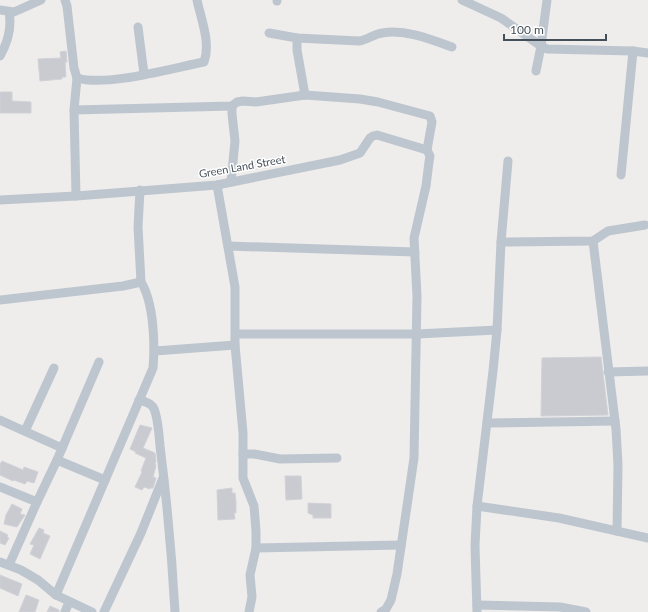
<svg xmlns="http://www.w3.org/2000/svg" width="648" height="612" font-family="Lato,sans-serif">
	<rect width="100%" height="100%" fill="#efecec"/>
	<!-- building -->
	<g fill="#c9cbd1" stroke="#d0d2d7">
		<polygon points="66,51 67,62 65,62 66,77 62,77 62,79 40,81 38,59 61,58 60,52"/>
		<polygon points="0,92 12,92 12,101 31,102 31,113 0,113"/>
		<polygon points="601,357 608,415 541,416 542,358"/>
		<polygon points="140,425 152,428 143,448 155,453 156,461 155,463 156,466 153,477 156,478 153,488 150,488 150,489 144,487 142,490 135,487 142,472 141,471 146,458 135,453 136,452 130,449"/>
		<polygon points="2,461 23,470 24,467 38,472 34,483 27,481 25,484 14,480 13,481 0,475 0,464"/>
		<polygon points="285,476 301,476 302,499 286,500"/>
		<polygon points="232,488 232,493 235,493 236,501 236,513 234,513 235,519 218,520 217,490"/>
		<polygon points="308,503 331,504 331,518 313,518 313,515 308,513"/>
		<polygon points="12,504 22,509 20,514 25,515 17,527 4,524 6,515"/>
		<polygon points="39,528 44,530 43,533 50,536 40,559 30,554 34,545 30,544"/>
		<polygon points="0,531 8,535 7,537 9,538 5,545 0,543"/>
		<polygon points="0,575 22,584 18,596 0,588"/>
		<polygon points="26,595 39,600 35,612 19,612"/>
		<polygon points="50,606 59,610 59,612 47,612"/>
	</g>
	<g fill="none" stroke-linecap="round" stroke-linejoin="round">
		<!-- minor -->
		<g stroke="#bdc6ce" stroke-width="9">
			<polyline points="65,0 67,6 74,68 77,78 74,110 76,196"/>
			<polyline points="277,0 277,1"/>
			<polyline points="462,0 501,18 541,46 536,71"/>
			<polyline points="547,0 541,46 547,49 633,51 648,53"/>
			<polyline points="0,10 14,12 41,0"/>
			<polyline points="138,27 144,74"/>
			<path d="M269,33l28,5 62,3c8,-1 15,-7 23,-8 24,-4 48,6 70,14"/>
			<polyline points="297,38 297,50 305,95"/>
			<path d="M0,56c8,-14 12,-28 9,-44"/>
			<path d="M77,78c30,9 95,-10 127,-16 7,-19 -3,-43 -7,-62"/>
			<polyline points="74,110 232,106 237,102 243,101 256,102 305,95 360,99 378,102 430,116 432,122 427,150 430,156 429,162 426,186 414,238 417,296 414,458 397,574 391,600 386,609 381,612"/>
			<polyline points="621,175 633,51"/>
			<polyline points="231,182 235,141 232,114 232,106"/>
			<polyline points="217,185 235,287 235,345 243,433 243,478 254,506 256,531 256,548 250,575 252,597 249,612"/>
			<polyline points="0,200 76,196 217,185 340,160 360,153 370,138 373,136 377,135 427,150"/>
			<polyline points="593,241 616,429 618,465 617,531"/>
			<polyline points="501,242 593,241 608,231 645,225"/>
			<polyline points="228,246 415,252"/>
			<polyline points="0,300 123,286 141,282"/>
			<polyline points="236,334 417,334 497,330"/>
			<polyline points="155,351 235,345"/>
			<polyline points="608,372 648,371"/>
			<path d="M139,400c5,1 11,3 14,7 5,8 6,29 7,39 7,55 12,111 15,166"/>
			<polyline points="0,420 62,448"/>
			<polyline points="487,423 615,421"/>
			<polyline points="25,431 54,368"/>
			<polyline points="243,454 254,454 280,459 337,458"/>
			<polyline points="57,460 105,480"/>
			<polyline points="0,487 37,502"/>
			<polyline points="477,506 559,518 648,538"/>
			<polyline points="256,548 401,545"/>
			<polyline points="0,562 21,570 38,580 56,595 92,612"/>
			<polyline points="9,565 37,502 57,460 99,362"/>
			<path d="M56,595l97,-227c2,-24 1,-65 -12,-86l-3,-55 2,-37"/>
			<polyline points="477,605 560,607 586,612"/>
			<polyline points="65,612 69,602"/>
			<polyline points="104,612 141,533 163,478"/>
			<polyline points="477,612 475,546 477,506 493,371 497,330 501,242 508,161"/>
		</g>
	</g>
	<g text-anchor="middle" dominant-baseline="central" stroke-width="3" stroke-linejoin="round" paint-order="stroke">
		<!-- street labels -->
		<g font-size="11" fill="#454f58" stroke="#fff">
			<text transform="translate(242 166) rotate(-10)">Green Land Street</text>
		</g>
	</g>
	<!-- scale -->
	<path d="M504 34v6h102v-6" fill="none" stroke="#454f58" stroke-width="2"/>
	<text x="510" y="34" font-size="12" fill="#454f58" stroke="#ffffff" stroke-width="3" paint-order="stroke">100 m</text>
</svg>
